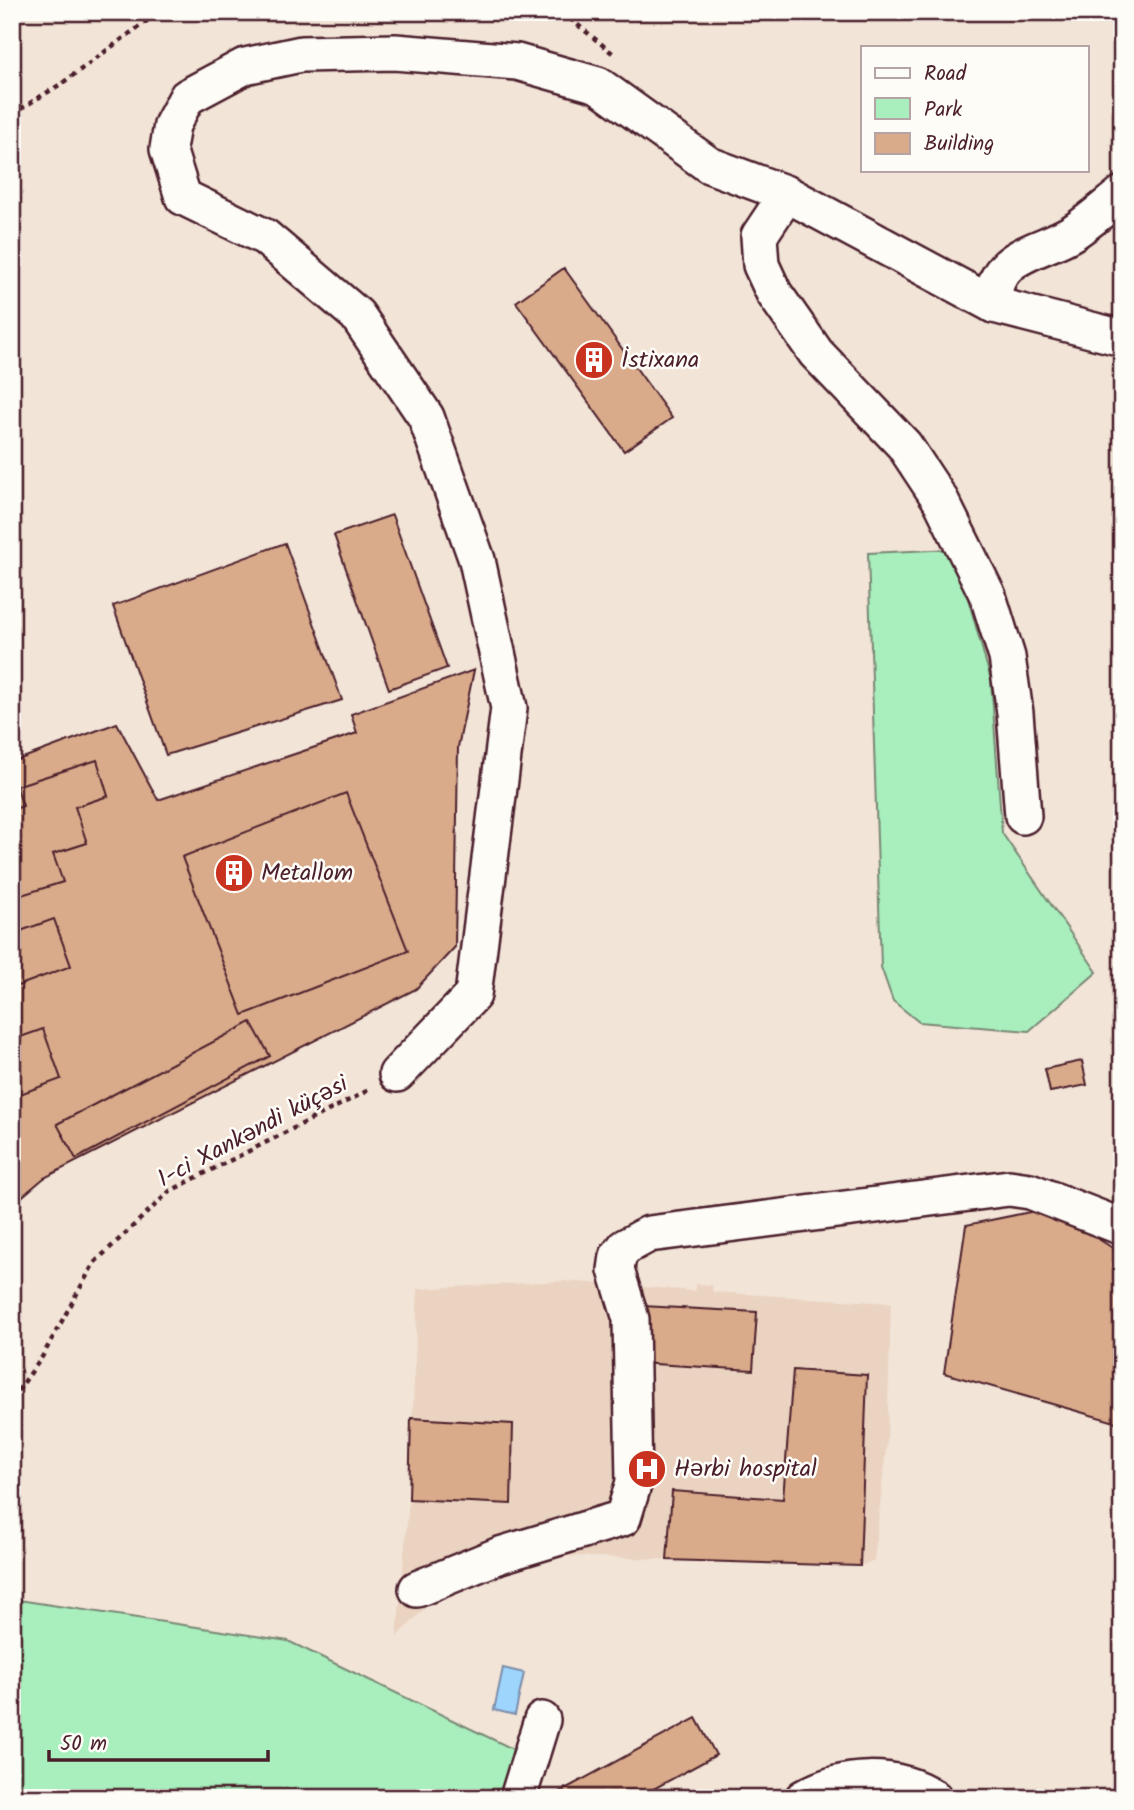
<svg xmlns="http://www.w3.org/2000/svg" width="1134" height="1810" font-family="Kalam,sans-serif">
	<rect width="100%" height="100%" fill="#f2e4d7"/>
	<filter id="ink" filterUnits="userSpaceOnUse"><feTurbulence type="fractalNoise" baseFrequency=".0143" numOctaves="2"/><feDisplacementMap in="SourceGraphic" scale="14" xChannelSelector="R" yChannelSelector="G"/><feConvolveMatrix kernelMatrix="1 2 1 2 8 2 1 2 1" color-interpolation-filters="sRGB"/></filter>
	<g filter="url(#ink)">
		<!-- built -->
		<polygon fill="#ead3c0" points="564,1281 695,1291 695,1284 712,1285 713,1292 891,1303 887,1440 874,1560 860,1566 541,1555 436,1597 397,1637 409,1499 418,1289"/>
		<!-- green -->
		<g fill="#a8efbd" stroke="#798774" stroke-width="2">
			<polygon points="954,549 991,680 1002,833 1097,972 1029,1031 919,1022 893,1001 881,967 868,553"/>
			<polygon points="12,1599 288,1641 513,1749 499,1798 12,1798"/>
		</g>
		<!-- water -->
		<polygon fill="#9dd5fd" stroke="#7c8ca9" stroke-width="2" points="503,1668 524,1673 515,1715 494,1710"/>
		<!-- building -->
		<g fill="#d9ab8b" stroke="#4a1f2b" stroke-width="2">
			<polygon points="564,268 672,418 624,451 516,302"/>
			<polygon points="392,515 447,668 389,689 334,535"/>
			<polygon points="285,543 342,700 166,755 113,606"/>
			<polygon points="474,670 458,747 455,947 416,989 44,1178 12,1205 12,762 117,723 158,800 357,733 351,714"/>
			<polygon points="97,760 108,796 75,807 87,843 53,854 63,882 12,898 12,810 23,806 16,786"/>
			<polygon points="1119,786 1122,786 1122,912 1118,912"/>
			<polygon points="346,793 408,951 243,1015 182,857"/>
			<polygon points="54,919 71,966 12,988 12,934"/>
			<polygon points="12,1010 20,1031 12,1034"/>
			<polygon points="251,1022 270,1056 76,1159 57,1124"/>
			<polygon points="43,1029 61,1079 12,1097 12,1040"/>
			<polygon points="1082,1061 1087,1085 1050,1092 1045,1069"/>
			<polygon points="1050,1208 1122,1254 1122,1424 944,1373 966,1225"/>
			<polygon points="642,1306 757,1312 753,1370 638,1363"/>
			<polygon points="793,1370 867,1375 860,1566 667,1560 672,1491 783,1499"/>
			<polygon points="411,1418 513,1424 511,1504 409,1499"/>
			<polygon points="696,1718 716,1755 637,1798 553,1798 552,1796"/>
		</g>
		<g fill="none" stroke-linecap="round" stroke-linejoin="round">
			<!-- minor casing -->
			<g stroke="#4a1f2b" stroke-width="40">
				<g id="minor">
					<polyline points="787,194 759,236 761,265 774,293 816,353 904,445 941,501 988,596 1007,657 1015,713 1023,816"/>
					<path d="M994,305c-4,-52 48,-52 81,-74 16,-11 32,-25 47,-37"/>
					<polyline points="397,1074 473,995 509,708 477,560 426,417 357,315 265,237 183,197 168,149 172,125 187,97 245,66 301,54 395,52 517,62 598,85 709,165 787,194 994,305 1122,338"/>
					<polyline points="417,1589 500,1555 623,1518 634,1482 631,1319 616,1270 618,1256 625,1247 649,1234 1009,1188 1030,1191 1122,1227"/>
					<polyline points="518,1798 542,1720"/>
					<path d="M803,1798c39,-23 92,-26 131,0"/>
				</g>
			</g>
			<!-- path -->
			<g stroke="#4a1f2b" stroke-width="4.5" stroke-dasharray="5 5" stroke-linecap="butt">
				<polyline points="562,12 616,56"/>
				<polyline points="12,114 61,84 159,12"/>
				<polyline points="12,1399 42,1357 94,1263 170,1191 371,1089"/>
			</g>
			<!-- minor -->
			<use href="#minor" stroke="#fdfcf7" stroke-width="35"/>
		</g>
	</g>
	<!-- icons -->
	<defs>
		<g id="building-disc" transform="scale(2.0125)"><circle r="9.5" fill="#c8321e" stroke="#fdfcf7"/><path d="M-4-6H4V6H1V3H-1V6H-4ZM-2.5-4.3h1.7v1.8h-1.7ZM.8-4.3h1.7v1.8H.8ZM-2.5-1h1.7V.8h-1.7ZM.8-1h1.7V.8H.8Z" fill="#fff"/></g>
		<g id="hospital-disc" transform="scale(2.0125)"><circle r="9.5" fill="#c8321e" stroke="#fdfcf7"/><path d="M-5-5h3v3.5h4V-5h3V5h-3V1.5h-4V5h-3Z" fill="#fff"/></g>
	</defs>
	<g fill-rule="evenodd">
		<use href="#building-disc" x="594" y="360"/>
		<use href="#building-disc" x="234" y="873"/>
		<use href="#hospital-disc" x="647" y="1469"/>
	</g>
	<g text-anchor="middle" dominant-baseline="central" stroke-width="5" stroke-linejoin="round" paint-order="stroke">
		<!-- poi labels -->
		<g font-size="24" fill="#4a1f2b" stroke="#fdfcf7" text-anchor="start">
			<text x="621" y="360">İstixana</text>
			<text x="261" y="873">Metallom</text>
			<text x="674" y="1469">Hərbi hospital</text>
		</g>
		<!-- street labels -->
		<g font-size="24" fill="#4a1f2b" stroke="#fdfcf7">
			<text transform="translate(253 1132) rotate(-28)">1-ci Xankəndi küçəsi</text>
		</g>
	</g>
	<!-- margin -->
	<rect width="1134" height="1810" fill="none" stroke="#fdfcf7" stroke-width="42"/>
	<rect x="21" y="21" width="1092" height="1768" fill="none" stroke="#4a1f2b" stroke-width="2.5" filter="url(#ink)"/>
	<!-- legend -->
	<rect x="861" y="46" width="228" height="126" fill="#fdfcf7" stroke="#b5a4a5" stroke-width="2"/>
	<rect x="875" y="68" width="35" height="10" fill="#fdfcf7" stroke="#b5a4a5" stroke-width="2"/>
	<text x="924" y="80" font-size="21" fill="#4a1f2b">Road</text>
	<rect x="875" y="98" width="35" height="21" fill="#a8efbd" stroke="#b5a4a5" stroke-width="2"/>
	<text x="924" y="116" font-size="21" fill="#4a1f2b">Park</text>
	<rect x="875" y="133" width="35" height="21" fill="#d9ab8b" stroke="#b5a4a5" stroke-width="2"/>
	<text x="924" y="150" font-size="21" fill="#4a1f2b">Building</text>
	<!-- scale -->
	<path d="M49 1750v10h219v-10" fill="none" stroke="#4a1f2b" stroke-width="3.5"/>
	<text x="60" y="1750" font-size="21" fill="#4a1f2b" stroke="#fdfcf7" stroke-width="5" paint-order="stroke">50 m</text>
</svg>
